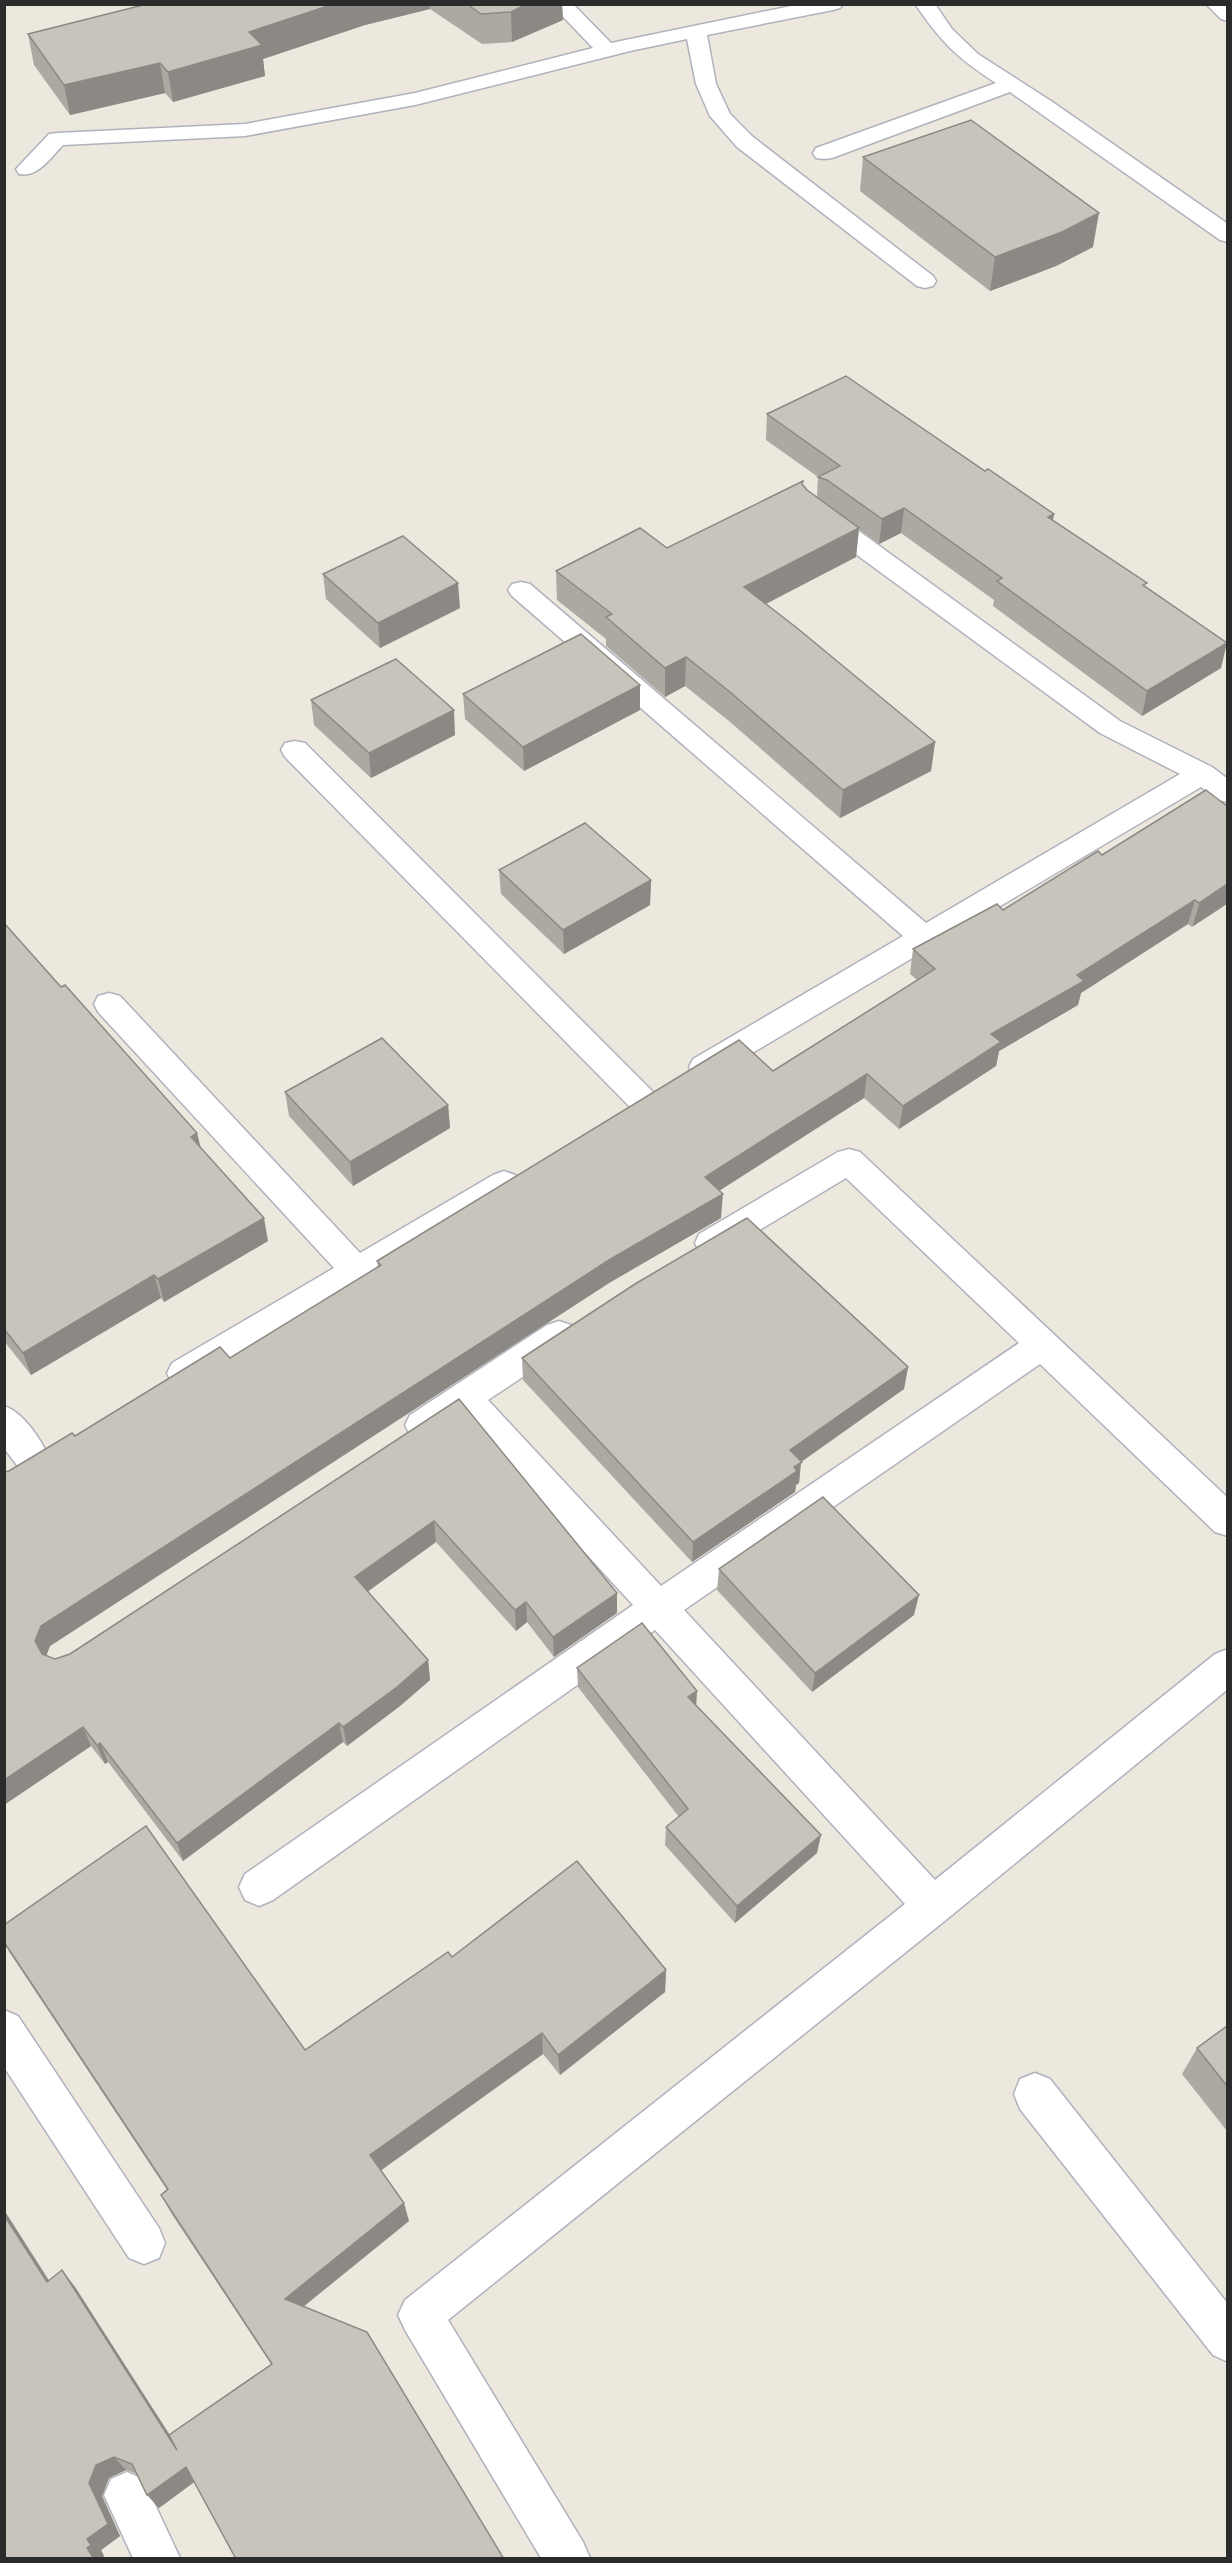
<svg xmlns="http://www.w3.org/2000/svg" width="1232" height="2563" font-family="Karla,sans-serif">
	<rect width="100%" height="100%" fill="#ece8dd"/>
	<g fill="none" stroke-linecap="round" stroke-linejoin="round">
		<!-- lane casing -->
		<g stroke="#b1b1be" stroke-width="3">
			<polygon id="lane" points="1035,2073 1050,2079 1228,2304 1228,2362 1213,2355 1020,2109 1014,2094 1020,2079"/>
		</g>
		<!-- street casing -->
		<g stroke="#b1b1be" stroke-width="3">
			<g id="street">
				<path d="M551,4h22l38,39 190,-39h42l-3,4 -7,2 -126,25 9,49 14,30 23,23 180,139 3,5 -3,5 -8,2 -8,-2 -180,-139 -27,-31 -14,-32 -9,-45 -57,12 -215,54 -170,31 -182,9c-12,12 -25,33 -44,29l-3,-5 33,-35 8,-1 188,-9 170,-31 178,-45z"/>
				<path d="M915,4h20l17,25 26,25 73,47 177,123v18l-8,-2 -210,-148 -178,66 -8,1 -8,-1 -3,-5 3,-5 180,-65c-39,-25 -54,-40 -81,-79z"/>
				<polygon points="1206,4 1228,4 1228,21 1221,19"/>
				<polygon points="821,508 830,510 1120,721 1212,767 1228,779 1228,802 1218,800 1201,787 715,1075 704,1079 693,1075 689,1067 693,1059 903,936 512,596 508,590 512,584 521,582 530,584 926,923 1180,774 1100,733 812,522 808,516 812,510"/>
				<polygon points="295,741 305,743 655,1094 660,1102 655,1110 644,1114 633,1110 285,757 281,750 285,743"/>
				<polygon points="109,993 120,996 360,1253 493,1175 504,1171 515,1175 520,1184 515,1193 196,1383 184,1387 172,1383 167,1373 172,1363 334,1268 98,1012 94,1004 98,996"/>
				<path d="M849,1149l11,3 368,346v38l-13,-4 -175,-168 -356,246 251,270 280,-226 13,-5v40l-281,230 -499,401 135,222 7,16h-49l-136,-228 -7,-15 7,-15 500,-396 -250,-274 -382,270 -14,6 -14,-6 -6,-13 6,-13 388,-269 -172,-188c-17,12 -31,26 -51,18l-5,-10 5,-10 137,-90 12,-4 12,4 5,10 -5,10 -83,55 173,186 358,-243 -173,-165 -123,74 -12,4 -12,-4 -4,-9 4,-9 139,-82z"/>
				<path d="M4,1406c21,7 38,36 47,55l-5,11 -12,4 -12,-4 -18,-24z"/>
				<polygon points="4,2010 18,2016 159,2228 165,2243 159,2258 144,2264 129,2258 4,2067"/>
				<polygon points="127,2472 143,2479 180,2558 133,2558 104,2495 111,2479"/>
			</g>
		</g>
		<!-- lane -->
		<use href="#lane" fill="#fff" fill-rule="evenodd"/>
		<!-- street -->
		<use href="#street" fill="#fff" fill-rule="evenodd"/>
	</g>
	<!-- wall -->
	<g fill="#aca9a2">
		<polygon points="147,4 562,4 563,20 512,42 482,44 430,9 365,25 263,59 265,76 173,102 165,93 70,115 34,65 28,34"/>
		<polygon points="863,157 1093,247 1056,266 990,291 860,191"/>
		<polygon points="767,414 985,471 1054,514 1053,520 1146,587 1221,668 1142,716 993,606 994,600 901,533 879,544 859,529 856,557 766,604 935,742 931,771 840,818 729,721 685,686 665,697 606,646 606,639 557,600 556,571 667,548 803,485 807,490 817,497 818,477 766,440"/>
		<polygon points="323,574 460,608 380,648 326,599"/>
		<polygon points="640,685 640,710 524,771 465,719 463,694"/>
		<polygon points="311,700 455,735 371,778 314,725"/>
		<polygon points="1227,806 1192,927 1188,924 1081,993 1078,1005 999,1051 996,1066 899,1129 864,1098 719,1191 721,1218 609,1283 50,1646 46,1656 55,1659 70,1654 459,1399 617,1593 617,1613 554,1657 527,1622 516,1631 436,1542 367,1591 428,1660 430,1680 400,1706 347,1746 343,1742 183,1861 108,1762 105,1764 91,1746 4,1805 4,1472 9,1471 230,1358 378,1267 377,1261 773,1071 917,980 910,974 913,949 1003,910 1102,855"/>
		<polygon points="499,870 651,880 650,905 564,954 501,894"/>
		<polygon points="4,923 61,987 197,1133 200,1147 268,1241 164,1302 161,1298 31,1375 4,1341"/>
		<polygon points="285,1092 448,1105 450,1128 353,1186 289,1116"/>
		<polygon points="522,1358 908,1367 904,1389 801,1462 799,1483 796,1485 795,1492 692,1562 523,1380"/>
		<polygon points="719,1569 914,1615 812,1692 717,1590"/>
		<polygon points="577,1668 696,1706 817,1853 735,1923 665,1845 666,1827 679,1817 578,1687"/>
		<polygon points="4,1925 305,2050 452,1957 666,1970 665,1992 560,2075 543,2054 381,2170 409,2221 304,2306 504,2559 194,2482 159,2508 137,2474 126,2470 109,2478 102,2496 120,2536 101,2550 104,2556 100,2559 4,2559 4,2210 49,2280 75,2287 170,2435 271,2364 171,2213 161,2195 167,2190 10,1953 4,1943"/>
		<polygon points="1227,2026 1227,2131 1182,2074 1197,2048"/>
	</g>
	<!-- shaded-wall -->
	<g fill="#8c8984">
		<polygon points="334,4 430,4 430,9 365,25 263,59 265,76 173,102 168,72 249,32"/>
		<polygon points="527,4 562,4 563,20 512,42 511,12"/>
		<polygon points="160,63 165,93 70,115 64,85"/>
		<polygon points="1099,213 1093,247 1056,266 990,291 995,257"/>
		<polygon points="904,508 901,533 879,544 882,519"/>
		<polygon points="1054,514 1049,539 1048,517"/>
		<polygon points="859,528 856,557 742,616 744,587"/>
		<polygon points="458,583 460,608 380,648 378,623"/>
		<polygon points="1227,643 1221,668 1142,716 1147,691"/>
		<polygon points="686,657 685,686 665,697 665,668"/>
		<polygon points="640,685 640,710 524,771 523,747"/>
		<polygon points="454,710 455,735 371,778 369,753"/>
		<polygon points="935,742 931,771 840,818 843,790"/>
		<polygon points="651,880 650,905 564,954 563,930"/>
		<polygon points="1227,884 1227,904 1192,927 1199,903"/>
		<polygon points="1195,900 1188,924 1081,993 1078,1005 999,1051 996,1066 899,1129 903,1106 991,1034 1077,975"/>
		<polygon points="867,1074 864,1098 703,1201 705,1177"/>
		<polygon points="448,1105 450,1128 353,1186 350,1162"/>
		<polygon points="197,1133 203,1157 191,1137"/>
		<polygon points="723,1194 721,1218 609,1283 50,1646 44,1661 35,1641 41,1626 609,1260"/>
		<polygon points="264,1218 268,1241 164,1302 158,1279"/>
		<polygon points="154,1275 161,1298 31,1375 23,1353"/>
		<polygon points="908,1367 904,1389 801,1462 799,1483 796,1485 795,1492 692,1562 693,1542 790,1450"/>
		<polygon points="434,1521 436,1542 359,1598 355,1577"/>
		<polygon points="617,1593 617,1613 554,1657 553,1637"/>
		<polygon points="919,1595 914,1615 812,1692 815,1673"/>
		<polygon points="526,1602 527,1622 516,1631 515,1610"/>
		<polygon points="428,1660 430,1680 400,1706 347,1746 343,1727"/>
		<polygon points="697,1691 696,1710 688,1697"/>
		<polygon points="339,1723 343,1742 183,1861 177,1843"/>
		<polygon points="83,1727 91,1746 4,1805 4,1780"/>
		<polygon points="100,1743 108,1762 105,1764 97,1745"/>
		<polygon points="821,1835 817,1853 735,1923 737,1906"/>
		<polygon points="666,1970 665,1992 560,2075 558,2055"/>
		<polygon points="542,2033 543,2054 376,2174 370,2155"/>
		<polygon points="404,2203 409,2221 293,2315 285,2299"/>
		<polygon points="4,2210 60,2299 47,2282 4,2215"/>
		<polygon points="62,2270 75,2287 188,2464 177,2450"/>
		<polygon points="114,2457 126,2470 109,2478 102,2496 120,2536 101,2550 104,2556 100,2559 94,2559 87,2548 89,2483 96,2465"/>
		<polygon points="186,2467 197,2480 159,2508 147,2495"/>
	</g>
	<!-- building -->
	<g fill="#c8c4bc" stroke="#8c8984" stroke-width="1.5">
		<polygon points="147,4 334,4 249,32 262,45 168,72 160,63 64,85 28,34"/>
		<polygon points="467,4 527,4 511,12 481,14"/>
		<polygon points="971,120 1099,213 1062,232 995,257 863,157"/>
		<polygon points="846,376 985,471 988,469 1054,514 1048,517 1147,583 1143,585 1227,643 1147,691 997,581 1002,578 904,508 882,519 827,480 818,477 840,466 767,414"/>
		<polygon points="803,481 802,484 807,490 859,528 744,587 797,628 935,742 843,790 730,692 686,657 665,668 606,617 612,614 556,571 640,528 667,548"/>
		<polygon points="403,536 458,583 378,623 323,574"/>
		<polygon points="581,634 640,685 523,747 463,694"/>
		<polygon points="396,659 454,710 369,753 311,700"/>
		<polygon points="1206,790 1227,806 1227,884 1199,903 1195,900 1077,975 1084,981 991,1034 1001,1042 903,1106 867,1074 705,1177 723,1194 609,1260 41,1626 35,1641 42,1654 55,1659 70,1654 459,1399 617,1593 553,1637 526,1602 515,1610 434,1521 355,1577 428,1660 397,1687 343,1727 339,1723 177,1843 100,1743 97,1745 83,1727 4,1780 4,1472 9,1471 72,1433 75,1436 220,1347 230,1358 381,1265 377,1261 739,1040 773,1071 935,969 913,949 997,904 1003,910 1098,851 1102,855"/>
		<polygon points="585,823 651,880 563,930 499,870"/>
		<polygon points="4,923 61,987 65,985 197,1133 191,1137 264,1218 158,1279 154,1275 23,1353 4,1329"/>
		<polygon points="382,1038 448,1105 350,1162 285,1092"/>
		<polygon points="747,1218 908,1367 790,1450 802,1462 794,1467 797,1471 693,1542 522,1358 635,1284"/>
		<polygon points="823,1497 919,1595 815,1673 719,1569"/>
		<polygon points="642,1623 697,1691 688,1697 821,1835 737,1906 666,1827 688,1809 577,1668"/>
		<polygon points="146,1826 305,2050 448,1952 452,1957 577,1861 666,1970 558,2055 542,2033 370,2155 404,2203 285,2299 367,2332 504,2559 236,2559 186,2467 147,2495 132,2464 114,2457 96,2465 89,2483 108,2524 87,2539 91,2545 87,2548 94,2559 4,2559 4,2215 47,2282 62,2270 177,2450 169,2435 272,2364 161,2195 168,2189 4,1942 4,1925"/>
		<polygon points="1227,2026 1227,2086 1197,2048"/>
	</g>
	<!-- border -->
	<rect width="1232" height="2563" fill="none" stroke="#2b2b2b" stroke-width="12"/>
</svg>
